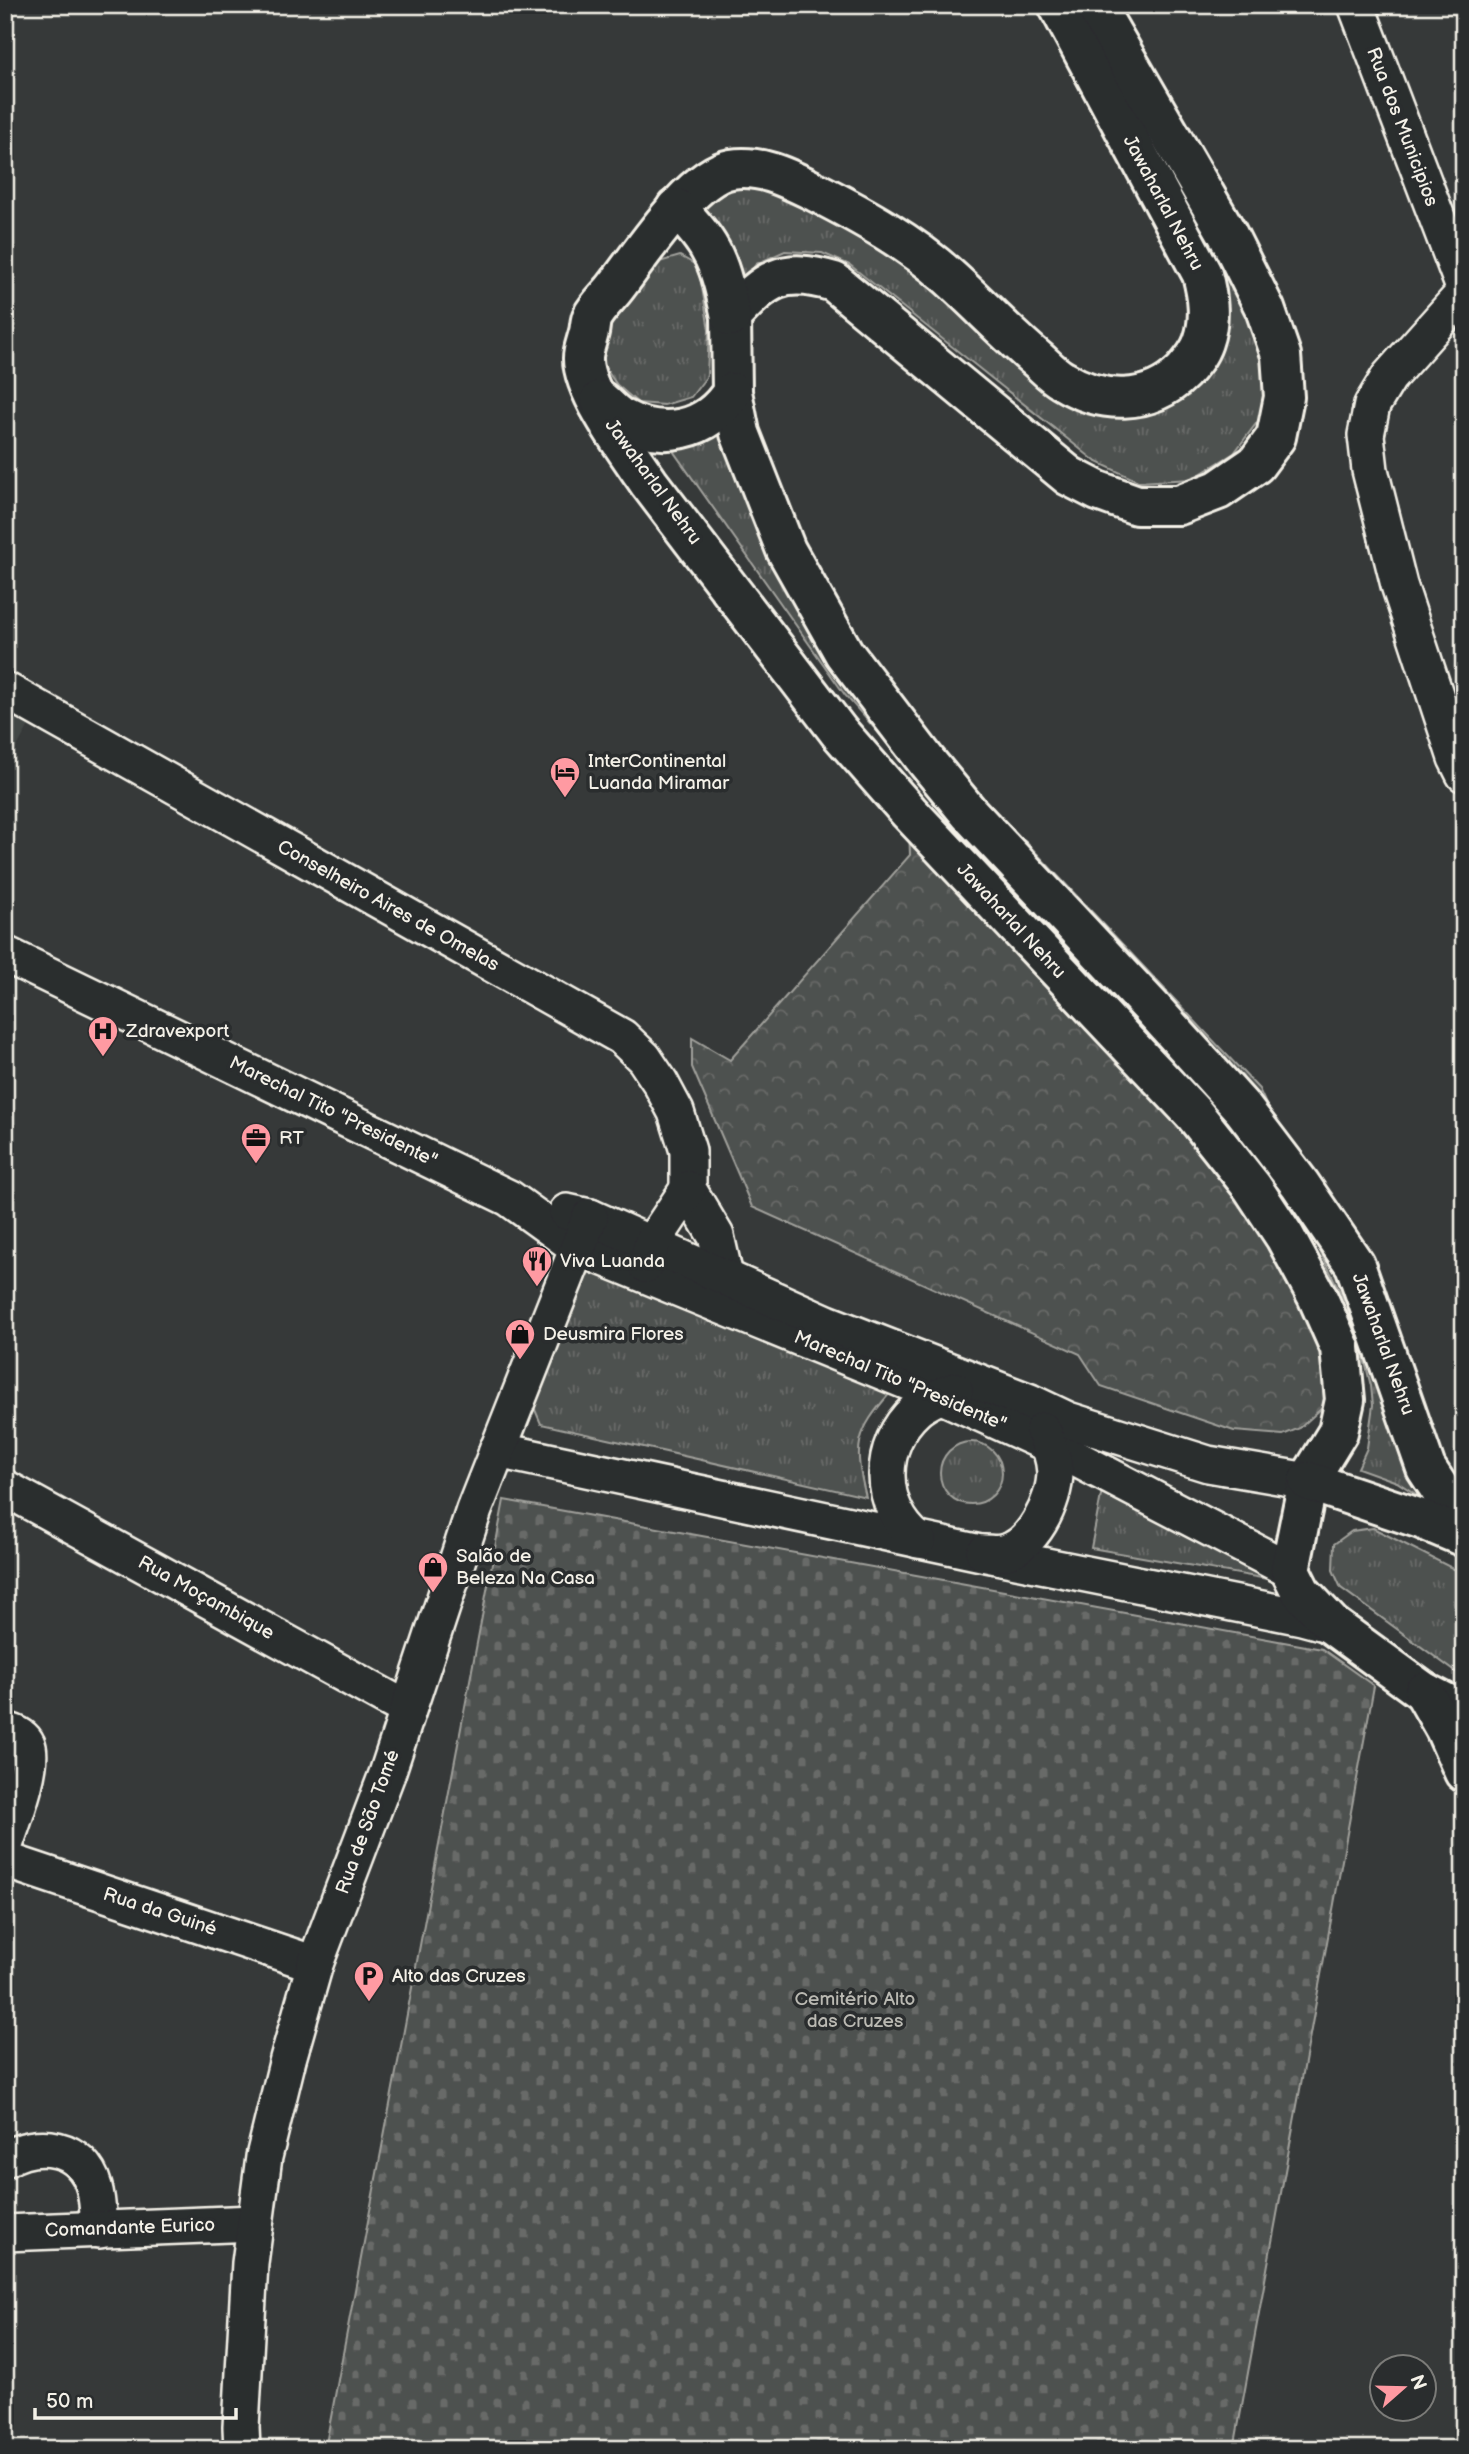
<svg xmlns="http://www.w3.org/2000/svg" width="1469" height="2454" font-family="'Balsamiq Sans',sans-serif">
	<defs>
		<pattern id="grass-tufts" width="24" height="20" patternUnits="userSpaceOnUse" patternTransform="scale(1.75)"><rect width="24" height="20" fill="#4e514f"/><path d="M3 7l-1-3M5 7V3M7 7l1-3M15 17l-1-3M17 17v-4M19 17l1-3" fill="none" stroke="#686a68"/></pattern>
		<pattern id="cemetery-stones" width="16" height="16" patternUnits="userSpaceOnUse" patternTransform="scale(1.75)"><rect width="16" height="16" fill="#4e514f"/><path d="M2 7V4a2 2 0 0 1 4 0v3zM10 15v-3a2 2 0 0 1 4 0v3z" fill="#686a68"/></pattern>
		<pattern id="park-crowns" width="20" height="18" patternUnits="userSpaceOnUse" patternTransform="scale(1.75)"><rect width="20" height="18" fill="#4e514f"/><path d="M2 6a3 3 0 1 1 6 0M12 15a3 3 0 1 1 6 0" fill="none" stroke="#686a68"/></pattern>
	</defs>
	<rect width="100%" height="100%" fill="#363939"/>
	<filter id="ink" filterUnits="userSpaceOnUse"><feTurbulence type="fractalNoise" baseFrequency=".0143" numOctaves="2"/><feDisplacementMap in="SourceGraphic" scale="14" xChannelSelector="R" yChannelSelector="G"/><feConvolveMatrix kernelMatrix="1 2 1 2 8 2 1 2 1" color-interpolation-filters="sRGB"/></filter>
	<g filter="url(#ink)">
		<!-- built -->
		<polygon fill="#434645" points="5,709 31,722 5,768"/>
		<!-- grass -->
		<g fill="url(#grass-tufts)" stroke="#a1a19c" stroke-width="2">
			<polygon points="1094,5 1239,285 1267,363 1264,413 1234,453 1192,479 1140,482 1095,461 850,265 822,253 785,251 756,264 737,292 696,207 743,181 872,232 1075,399 1156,405 1224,286"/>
			<polygon points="680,256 696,265 701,281 709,330 707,376 691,397 664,405 638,403 617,385 601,362 601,345 607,329 659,262"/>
			<polygon points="725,407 783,560 1301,1201 1341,1274 1431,1504 1397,1482 1358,1468 1367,1448 1373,1405 1371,1386 1361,1346 1347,1306 1311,1233 1265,1167 1163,1048 1053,931 845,695 664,438"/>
			<polygon points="997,821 1026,842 1259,1089 1274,1122"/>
			<path d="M601,1263l289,130c-34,39 -37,53 -24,104l-325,-73 -11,-26 49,-122z"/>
			<circle cx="971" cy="1473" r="31"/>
			<polygon points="1102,1490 1290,1583 1091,1548"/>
			<polygon points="1373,1528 1464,1574 1464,1678 1341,1588 1333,1570 1334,1544 1352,1531"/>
		</g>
		<!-- cemetery -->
		<polygon fill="url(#cemetery-stones)" stroke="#a1a19c" stroke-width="2" points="504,1500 1322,1649 1374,1686 1234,2449 325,2449"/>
		<!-- park -->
		<polygon fill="url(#park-crowns)" stroke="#a1a19c" stroke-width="2" points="909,827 1252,1196 1314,1318 1330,1387 1323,1407 1300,1428 1283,1435 1234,1431 1101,1386 1080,1354 752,1207 692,1067 692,1038 730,1060 910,855"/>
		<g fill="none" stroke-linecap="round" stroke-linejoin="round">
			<!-- minor casing -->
			<g stroke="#f4f1e8" stroke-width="40">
				<g id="minor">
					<polyline points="1356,5 1464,288"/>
					<polyline points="1464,293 1389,377 1372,405 1366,435 1370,470 1399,585 1456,758 1464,774"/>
					<polyline points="5,690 622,1037 644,1058 660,1082 676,1112 688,1151 688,1189 716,1236 725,1276 717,1304"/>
					<polyline points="5,954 509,1198 577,1247 940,1395 1050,1445 1290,1570"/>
					<polyline points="567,1212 590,1217 827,1323 1030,1402 1068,1420 1208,1464 1308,1481"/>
					<polyline points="646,1265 652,1243 688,1189"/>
					<polyline points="497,1450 981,1553 1302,1617 1332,1625"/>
					<polyline points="5,1488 407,1709"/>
					<path d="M918,1540c-41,-33 -41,-95 -2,-130 10,-9 26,-15 39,-20"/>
					<path d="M984,1553c6,0 12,1 17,0 31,-4 54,-52 54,-81 -1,-14 -6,-29 -12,-42"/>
					<path d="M5,1730c9,2 18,5 22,14 9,18 -15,80 -22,101"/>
					<polyline points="5,1860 315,1964"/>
					<path d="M5,2159c33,-19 77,-14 89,28 4,13 4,29 5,43"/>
					<polyline points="5,2233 255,2223"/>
					<polyline points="242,2449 241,2427 250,2263 264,2157 288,2059 315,1964 387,1774 474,1510 590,1217"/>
				</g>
			</g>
			<!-- major casing -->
			<g stroke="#f4f1e8" stroke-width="44">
				<g id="major">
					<path d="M1058,5l144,269c6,23 9,45 1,68 -4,12 -12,21 -20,30 -34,34 -82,32 -121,8 -9,-5 -16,-13 -24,-20 -31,-26 -59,-56 -89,-83 -39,-35 -86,-61 -133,-85 -27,-13 -54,-28 -85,-23 -40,7 -91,87 -116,119 -7,9 -18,19 -23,29 -2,4 -2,11 -3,15 -2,9 -6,18 -6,26 -1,33 47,97 66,125l190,249 70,80 285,302 58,73 33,50 32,59 23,52 5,52 -7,32 -30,49 -18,89 11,22 31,33 92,67 33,17 7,1"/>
					<path d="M1095,5l132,228 38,76 16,46 3,42 -8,40 -20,27 -38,26 -39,15h-42l-39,-14 -29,-15 -235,-194c-52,-16 -68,-3 -103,35l1,75 8,41 46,117 58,103 83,109 42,51 184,196 90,100 57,75 55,81 71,203 38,58"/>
					<path d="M676,208c39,37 44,58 55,109"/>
					<path d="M600,400c6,5 13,13 21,18 40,22 86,14 111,-26"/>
					<polyline points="1308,1481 1421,1519 1464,1537"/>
					<polyline points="1424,1692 1445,1729 1464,1772"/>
				</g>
			</g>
			<!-- minor -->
			<use href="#minor" stroke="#2a2d2e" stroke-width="35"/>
			<!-- major -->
			<use href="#major" stroke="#2a2d2e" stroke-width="38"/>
		</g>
	</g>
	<!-- icons -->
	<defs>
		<g id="hotel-pin" transform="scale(1.575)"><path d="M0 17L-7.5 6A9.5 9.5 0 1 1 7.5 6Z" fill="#ff9aa2" stroke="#2a2d2e"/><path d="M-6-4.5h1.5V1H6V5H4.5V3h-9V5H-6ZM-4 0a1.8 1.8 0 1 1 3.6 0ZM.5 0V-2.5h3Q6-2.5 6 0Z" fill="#111"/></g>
		<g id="hospital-pin" transform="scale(1.575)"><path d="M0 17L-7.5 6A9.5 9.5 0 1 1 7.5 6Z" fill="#ff9aa2" stroke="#2a2d2e"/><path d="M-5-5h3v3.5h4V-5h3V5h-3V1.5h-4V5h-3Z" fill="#111"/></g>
		<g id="office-pin" transform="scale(1.575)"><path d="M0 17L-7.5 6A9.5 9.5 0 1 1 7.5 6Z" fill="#ff9aa2" stroke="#2a2d2e"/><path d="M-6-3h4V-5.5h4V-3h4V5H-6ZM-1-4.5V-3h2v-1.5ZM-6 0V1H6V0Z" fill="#111"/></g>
		<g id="restaurant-pin" transform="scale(1.575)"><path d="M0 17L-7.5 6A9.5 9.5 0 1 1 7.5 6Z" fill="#ff9aa2" stroke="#2a2d2e"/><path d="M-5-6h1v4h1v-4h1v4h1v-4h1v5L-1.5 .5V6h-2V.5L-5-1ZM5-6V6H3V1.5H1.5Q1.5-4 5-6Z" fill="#111"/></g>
		<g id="shop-pin" transform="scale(1.575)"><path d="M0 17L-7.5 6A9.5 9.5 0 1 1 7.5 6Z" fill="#ff9aa2" stroke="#2a2d2e"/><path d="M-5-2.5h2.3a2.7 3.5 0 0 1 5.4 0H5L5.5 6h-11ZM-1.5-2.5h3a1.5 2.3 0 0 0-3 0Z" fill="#111"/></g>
		<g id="parking-pin" transform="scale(1.575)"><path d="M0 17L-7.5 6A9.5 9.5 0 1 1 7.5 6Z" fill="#ff9aa2" stroke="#2a2d2e"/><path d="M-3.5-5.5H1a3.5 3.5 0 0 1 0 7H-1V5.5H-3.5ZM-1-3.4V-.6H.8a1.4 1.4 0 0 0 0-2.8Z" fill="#111"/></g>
	</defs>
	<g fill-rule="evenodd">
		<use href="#hotel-pin" x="565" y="772"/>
		<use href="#hospital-pin" x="103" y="1031"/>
		<use href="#office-pin" x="256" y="1138"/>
		<use href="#restaurant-pin" x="537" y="1261"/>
		<use href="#shop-pin" x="520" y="1334"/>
		<use href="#shop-pin" x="433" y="1567"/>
		<use href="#parking-pin" x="369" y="1976"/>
	</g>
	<g text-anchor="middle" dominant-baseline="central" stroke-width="7" stroke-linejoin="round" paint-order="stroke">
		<!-- street labels -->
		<g font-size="19" fill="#f4f1e8" stroke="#2a2d2e">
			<text transform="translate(1402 127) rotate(69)">Rua dos Municipios</text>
			<text transform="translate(1163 203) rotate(62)">Jawaharlal Nehru</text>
			<text transform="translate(653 482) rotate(54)">Jawaharlal Nehru</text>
			<text transform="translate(388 906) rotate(29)">Conselheiro Aires de Omelas</text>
			<text transform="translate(1011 921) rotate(47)">Jawaharlal Nehru</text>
			<text transform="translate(333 1112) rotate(26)">Marechal Tito "Presidente"</text>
			<text transform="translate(1383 1344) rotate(70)">Jawaharlal Nehru</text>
			<text transform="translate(900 1381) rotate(23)">Marechal Tito "Presidente"</text>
			<text transform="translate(206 1598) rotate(29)">Rua Moçambique</text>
			<text transform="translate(368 1822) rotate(-70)">Rua de São Tomé</text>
			<text transform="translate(160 1912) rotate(18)">Rua da Guiné</text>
			<text transform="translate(130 2228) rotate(-2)">Comandante Eurico</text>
		</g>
		<!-- poi labels -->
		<g font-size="19" fill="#f4f1e8" stroke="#2a2d2e" text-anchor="start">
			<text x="588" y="761">InterContinental<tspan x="588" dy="22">Luanda Miramar</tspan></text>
			<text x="126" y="1031">Zdravexport</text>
			<text x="279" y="1138">RT</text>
			<text x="560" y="1261">Viva Luanda</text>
			<text x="543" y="1334">Deusmira Flores</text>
			<text x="456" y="1556">Salão de<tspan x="456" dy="22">Beleza Na Casa</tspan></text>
			<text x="392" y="1976">Alto das Cruzes</text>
		</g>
		<!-- park labels -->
		<g font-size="19" fill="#bab9b2" stroke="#2a2d2e">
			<text x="855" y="1999">Cemitério Alto<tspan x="855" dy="22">das Cruzes</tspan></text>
		</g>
	</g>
	<!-- margin -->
	<rect width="1469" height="2454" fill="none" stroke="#2a2d2e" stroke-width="28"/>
	<rect x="14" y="14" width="1441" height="2426" fill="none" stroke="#f4f1e8" stroke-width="2.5" filter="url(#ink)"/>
	<!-- north arrow -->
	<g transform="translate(1403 2388) rotate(70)"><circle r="33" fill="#2a2d2e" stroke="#7b7b78" stroke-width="2"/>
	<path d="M0-5L12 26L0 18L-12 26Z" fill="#ff9aa2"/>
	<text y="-10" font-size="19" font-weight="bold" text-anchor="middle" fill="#f4f1e8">N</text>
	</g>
	<!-- scale -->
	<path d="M35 2408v10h201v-10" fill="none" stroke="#f4f1e8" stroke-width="3.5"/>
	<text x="46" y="2408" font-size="21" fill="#f4f1e8" stroke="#2a2d2e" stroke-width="5" paint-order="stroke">50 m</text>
</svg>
